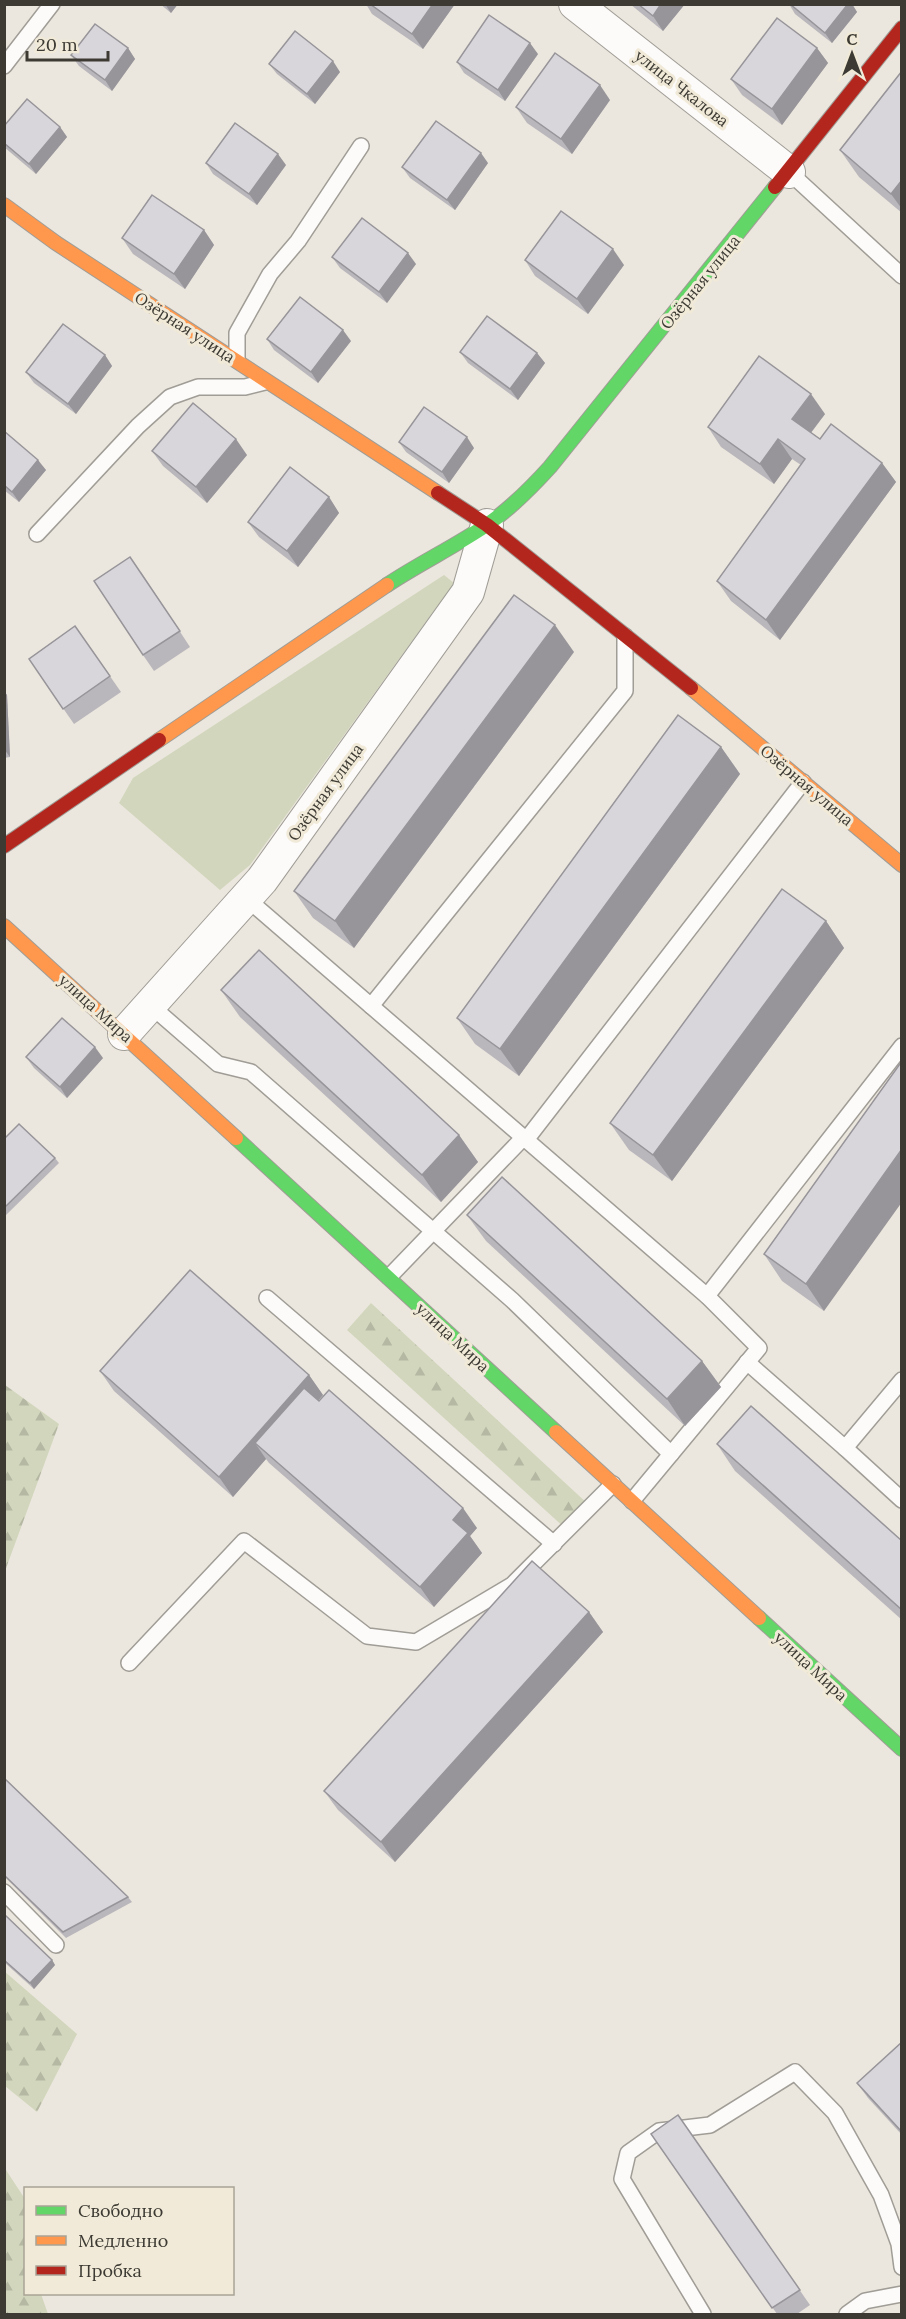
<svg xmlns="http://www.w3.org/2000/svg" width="906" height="2319" font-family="Lora,serif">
	<defs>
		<pattern id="forest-firs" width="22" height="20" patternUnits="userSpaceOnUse" patternTransform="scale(1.5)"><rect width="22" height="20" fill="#d2d6bc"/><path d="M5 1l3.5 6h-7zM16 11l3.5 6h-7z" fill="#b5b8a2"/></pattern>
	</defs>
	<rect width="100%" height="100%" fill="#ebe7de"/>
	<!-- forest -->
	<g fill="url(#forest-firs)">
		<polygon points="371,1303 589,1505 566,1529 347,1330"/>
		<polygon points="5,1385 59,1424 5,1571"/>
		<polygon points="4,1971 77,2034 37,2112 5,2086"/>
		<polygon points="4,2167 25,2199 26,2294 41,2294 48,2314 5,2314"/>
	</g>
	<!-- park -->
	<polygon fill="#d2d6bc" points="444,575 454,583 250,865 220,890 119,803 133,778"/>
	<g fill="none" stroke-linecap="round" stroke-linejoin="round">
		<!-- lane casing -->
		<g stroke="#a09d96" stroke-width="18">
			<g id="lane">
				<polyline points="4,66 52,4"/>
				<polyline points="789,172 902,276"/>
				<polyline points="237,360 237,333 270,274 298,241 361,146"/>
				<polyline points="37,534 138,426 170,397 198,387 245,387 265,382"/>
				<polyline points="246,898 707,1296 759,1348 671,1454"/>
				<polyline points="150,1005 218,1064 251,1072 512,1300 671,1454 632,1501"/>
				<polyline points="371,1006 625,691 625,636"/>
				<polyline points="526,1140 803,782"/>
				<polyline points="389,1277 524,1137"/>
				<polyline points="707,1296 902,1046"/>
				<polyline points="267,1298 554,1544"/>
				<polyline points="747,1362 845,1448 902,1380"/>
				<polyline points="845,1448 902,1500"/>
				<polyline points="129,1663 244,1541 367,1636 416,1642 512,1585 613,1484"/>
				<polyline points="4,1892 56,1945"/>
				<polyline points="703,2314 622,2179 628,2153 659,2131 710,2125 795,2072 835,2113 881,2195 899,2244 902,2267"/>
				<polyline points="847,2314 865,2301 902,2294"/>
			</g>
		</g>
		<!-- street casing -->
		<g stroke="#a09d96" stroke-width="34">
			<g id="street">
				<polyline points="575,4 789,172"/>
				<polyline points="124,1034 262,880 468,592 487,525"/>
			</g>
		</g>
		<!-- fast casing -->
		<g stroke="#a09d96" stroke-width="16">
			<g id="fast">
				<path d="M387,585c33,-22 69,-39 101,-61 23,-16 43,-36 62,-57l225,-280"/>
				<polyline points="236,1138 556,1432"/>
				<polyline points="759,1618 902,1749"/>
			</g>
		</g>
		<!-- slow casing -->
		<g stroke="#a09d96" stroke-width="16">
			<g id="slow">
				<polyline points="4,205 56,243 438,493"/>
				<polyline points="691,688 902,865"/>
				<polyline points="159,740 387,585"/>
				<polyline points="4,926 236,1138"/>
				<polyline points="556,1432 759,1618"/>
			</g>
		</g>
		<!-- jam casing -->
		<g stroke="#a09d96" stroke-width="16">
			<g id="jam">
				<polyline points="775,187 902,28"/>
				<polyline points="438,493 487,525 691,688"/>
				<polyline points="4,846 159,740"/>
			</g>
		</g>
		<!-- lane -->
		<use href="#lane" stroke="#fcfbfa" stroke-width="15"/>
		<!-- street -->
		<use href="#street" stroke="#fcfbfa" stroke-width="32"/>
		<!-- fast -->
		<use href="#fast" stroke="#63d668" stroke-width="14"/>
		<!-- slow -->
		<use href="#slow" stroke="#ff974d" stroke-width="14"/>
		<!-- jam -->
		<use href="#jam" stroke="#b3261e" stroke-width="14"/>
	</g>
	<!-- wall -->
	<g fill="#bab7bc">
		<polygon points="160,4 178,4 171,13"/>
		<polygon points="366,4 455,4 423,49 372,14"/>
		<polygon points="630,4 685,4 663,31"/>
		<polygon points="789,4 852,4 857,12 832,43 795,14"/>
		<polygon points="128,48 135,59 112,91 79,66 71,55"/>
		<polygon points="817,48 828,63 782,125 742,95 731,79"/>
		<polygon points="538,54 505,101 464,73 457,62"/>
		<polygon points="269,64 340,72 315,104 277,74"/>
		<polygon points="902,71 902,213 859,177 840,150"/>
		<polygon points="610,100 572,154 527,123 516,107"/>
		<polygon points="4,126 60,127 67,137 36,174 4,147"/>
		<polygon points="206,163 286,165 257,205 213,174"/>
		<polygon points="488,163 455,210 410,178 402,167"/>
		<polygon points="204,230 214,245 185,289 133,254 122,238"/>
		<polygon points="332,257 416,264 387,303 340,268"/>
		<polygon points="525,260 624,265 588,314 535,276"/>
		<polygon points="267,339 351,341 318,383 274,350"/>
		<polygon points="460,352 537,353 545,363 518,400 468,363"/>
		<polygon points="105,355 112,366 76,414 34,383 26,372"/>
		<polygon points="825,414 811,433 820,439 882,463 896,482 780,640 731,601 717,581 801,465 792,459 774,484 721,447 708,427"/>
		<polygon points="4,431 46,470 19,502 4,490"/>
		<polygon points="399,442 474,448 449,483 406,452"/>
		<polygon points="152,451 247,455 207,503 163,466"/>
		<polygon points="329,497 339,513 298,567 259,537 248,522"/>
		<polygon points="141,572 190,647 154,671 143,655"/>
		<polygon points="75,626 121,692 74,724 29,659"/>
		<polygon points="574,652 354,948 313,918 294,891"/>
		<polygon points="4,691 7,695 10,757 4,758"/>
		<polygon points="721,747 740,774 519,1076 475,1044 457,1018"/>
		<polygon points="826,921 844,948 672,1181 629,1150 610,1123"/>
		<polygon points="221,990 459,1135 478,1162 441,1202 240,1017"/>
		<polygon points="26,1057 103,1058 67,1098 34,1068"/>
		<polygon points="902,1061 824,1311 782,1281 764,1254"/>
		<polygon points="4,1139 55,1158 59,1163 4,1217"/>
		<polygon points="467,1215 702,1361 721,1387 685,1426 486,1241"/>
		<polygon points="100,1371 309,1375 323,1395 318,1401 477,1528 470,1536 482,1553 434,1607 269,1463 266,1459 233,1497 114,1391"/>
		<polygon points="717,1444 902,1541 902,1620 735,1471"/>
		<polygon points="589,1612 603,1632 395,1862 338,1810 324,1791"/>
		<polygon points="4,1778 128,1897 132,1902 66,1938 4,1876"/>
		<polygon points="4,1914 52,1960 55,1965 34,1989 4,1962"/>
		<polygon points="902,2042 902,2135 868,2098 857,2083"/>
		<polygon points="678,2115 810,2305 797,2314 777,2314 651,2134"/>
	</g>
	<!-- shaded-wall -->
	<g fill="#979599">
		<polygon points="165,4 178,4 171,13"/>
		<polygon points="433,4 455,4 423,49 412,34"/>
		<polygon points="661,4 685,4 663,31 653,16"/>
		<polygon points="848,4 852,4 857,12 832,43 825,33"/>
		<polygon points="530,43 538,54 505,101 498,90"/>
		<polygon points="128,48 135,59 112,91 105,80"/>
		<polygon points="817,48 828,63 782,125 772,109"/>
		<polygon points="333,61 340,72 315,104 307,94"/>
		<polygon points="600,85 610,100 572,154 561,139"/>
		<polygon points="60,127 67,137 36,174 29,164"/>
		<polygon points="481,153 488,163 455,210 447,200"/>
		<polygon points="278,154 286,165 257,205 249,194"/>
		<polygon points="902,180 902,209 891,194"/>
		<polygon points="204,230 214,245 185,289 174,274"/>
		<polygon points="613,249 624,265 588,314 577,299"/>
		<polygon points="408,253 416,264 387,303 379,292"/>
		<polygon points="343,330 351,341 318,383 311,372"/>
		<polygon points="537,353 545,363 518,400 510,389"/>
		<polygon points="105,355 112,366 76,414 68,404"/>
		<polygon points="811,394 825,414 806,439 792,419"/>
		<polygon points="467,437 474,448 449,483 442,472"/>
		<polygon points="236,439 247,455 207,503 196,487"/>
		<polygon points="778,439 792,459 774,484 760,464"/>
		<polygon points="38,460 46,470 19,502 12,492"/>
		<polygon points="882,463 896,482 780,640 766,620"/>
		<polygon points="329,497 339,513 298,567 287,551"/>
		<polygon points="555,625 574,652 354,948 335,921"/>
		<polygon points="4,691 7,695 10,757 4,749"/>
		<polygon points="721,747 740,774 519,1076 500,1049"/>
		<polygon points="826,921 844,948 672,1181 653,1155"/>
		<polygon points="95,1047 103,1058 67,1098 60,1087"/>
		<polygon points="459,1135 478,1162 441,1202 422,1175"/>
		<polygon points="902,1149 902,1202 824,1311 806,1284"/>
		<polygon points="702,1361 721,1387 685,1426 667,1399"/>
		<polygon points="309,1375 323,1395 270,1455 255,1443 266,1459 233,1497 219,1477"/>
		<polygon points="463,1508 477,1528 470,1536 482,1553 434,1607 420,1587 453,1520"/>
		<polygon points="589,1612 603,1632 395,1862 381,1842"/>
		<polygon points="52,1960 55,1965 34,1989 30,1983"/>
	</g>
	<!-- building -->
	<g fill="#d8d5db" stroke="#979599" stroke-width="1.5">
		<polygon points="370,4 433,4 412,34"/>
		<polygon points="638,4 661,4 653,16"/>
		<polygon points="790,4 848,4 825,33"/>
		<polygon points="489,15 530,43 498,90 457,62"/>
		<polygon points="777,18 817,48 772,109 731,79"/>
		<polygon points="95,24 128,48 105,80 71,55"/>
		<polygon points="295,31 333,61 307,94 269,64"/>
		<polygon points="555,53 600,85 561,139 516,107"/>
		<polygon points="902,71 902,180 891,194 840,150"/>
		<polygon points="27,99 60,127 29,164 4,143 4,126"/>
		<polygon points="436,121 481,153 447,200 402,167"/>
		<polygon points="235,123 278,154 249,194 206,163"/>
		<polygon points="152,195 204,230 174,274 122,238"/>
		<polygon points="561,211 613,249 577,299 525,260"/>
		<polygon points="362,218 408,253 379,292 332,257"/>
		<polygon points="300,297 343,330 311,372 267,339"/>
		<polygon points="487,316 537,353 510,389 460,352"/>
		<polygon points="63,324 105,355 68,404 26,372"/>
		<polygon points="759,356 811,394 792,419 820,439 831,424 882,463 766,620 717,581 805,459 778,439 760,464 708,427"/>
		<polygon points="193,403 236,439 196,487 152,451"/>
		<polygon points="424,407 467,437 442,472 399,442"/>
		<polygon points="4,431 38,460 12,492 4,485"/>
		<polygon points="290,467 329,497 287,551 248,522"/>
		<polygon points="130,557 180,631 143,655 94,581"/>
		<polygon points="514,595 555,625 335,921 294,891"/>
		<polygon points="75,626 110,676 63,709 29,659"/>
		<polygon points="678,715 721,747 500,1049 457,1018"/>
		<polygon points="782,889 826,921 653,1155 610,1123"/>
		<polygon points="259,950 459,1135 422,1175 221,990"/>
		<polygon points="62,1018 95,1047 60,1087 26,1057"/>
		<polygon points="902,1061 902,1149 806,1284 764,1254"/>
		<polygon points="19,1124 55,1158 4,1208 4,1139"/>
		<polygon points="502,1177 702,1361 667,1399 467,1215"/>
		<polygon points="190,1270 309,1375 219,1477 100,1371"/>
		<polygon points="304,1388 319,1401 329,1390 463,1508 453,1520 468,1533 420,1587 255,1443"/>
		<polygon points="751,1406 902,1541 902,1610 717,1444"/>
		<polygon points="532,1561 589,1612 381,1842 324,1791"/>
		<polygon points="4,1778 128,1897 63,1932 4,1875"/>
		<polygon points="4,1914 52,1960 30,1983 4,1960"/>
		<polygon points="902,2042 902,2132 857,2083"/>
		<polygon points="678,2115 800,2290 772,2308 651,2134"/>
	</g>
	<g text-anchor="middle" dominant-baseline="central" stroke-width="6" stroke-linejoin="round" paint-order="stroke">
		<!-- street labels -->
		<g font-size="16" fill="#3c3a33" stroke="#f1ead8">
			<text transform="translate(682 88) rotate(38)">улица Чкалова</text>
			<text transform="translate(700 282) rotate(-51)">Озёрная улица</text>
			<text transform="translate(185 327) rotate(33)">Озёрная улица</text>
			<text transform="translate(807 785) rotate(40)">Озёрная улица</text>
			<text transform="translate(325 792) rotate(-54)">Озёрная улица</text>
			<text transform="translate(96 1008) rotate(42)">улица Мира</text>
			<text transform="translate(453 1337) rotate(43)">улица Мира</text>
			<text transform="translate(811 1666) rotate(43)">улица Мира</text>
		</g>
	</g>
	<!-- border -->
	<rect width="906" height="2319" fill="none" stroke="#3c3a33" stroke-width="12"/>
	<!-- legend -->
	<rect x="24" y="2187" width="210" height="108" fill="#f1ead8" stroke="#a9a496" stroke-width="1.5"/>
	<rect x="36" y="2206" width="30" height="9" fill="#63d668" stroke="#a9a496" stroke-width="1.5"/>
	<text x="78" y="2217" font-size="18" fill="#3c3a33">Свободно</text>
	<rect x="36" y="2236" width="30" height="9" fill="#ff974d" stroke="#a9a496" stroke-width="1.5"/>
	<text x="78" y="2247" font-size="18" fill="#3c3a33">Медленно</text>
	<rect x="36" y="2266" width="30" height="9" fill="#b3261e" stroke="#a9a496" stroke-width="1.5"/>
	<text x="78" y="2277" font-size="18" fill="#3c3a33">Пробка</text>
	<!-- north arrow -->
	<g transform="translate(852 54)" stroke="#f1ead8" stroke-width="4.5" paint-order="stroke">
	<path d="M0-4.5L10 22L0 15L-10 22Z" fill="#3c3a33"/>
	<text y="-9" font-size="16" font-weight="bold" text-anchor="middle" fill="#3c3a33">С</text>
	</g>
	<!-- scale -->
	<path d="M27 51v9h81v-9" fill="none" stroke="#3c3a33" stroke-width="3"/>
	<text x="36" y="51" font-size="18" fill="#3c3a33" stroke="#f1ead8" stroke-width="4.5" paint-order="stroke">20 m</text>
</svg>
